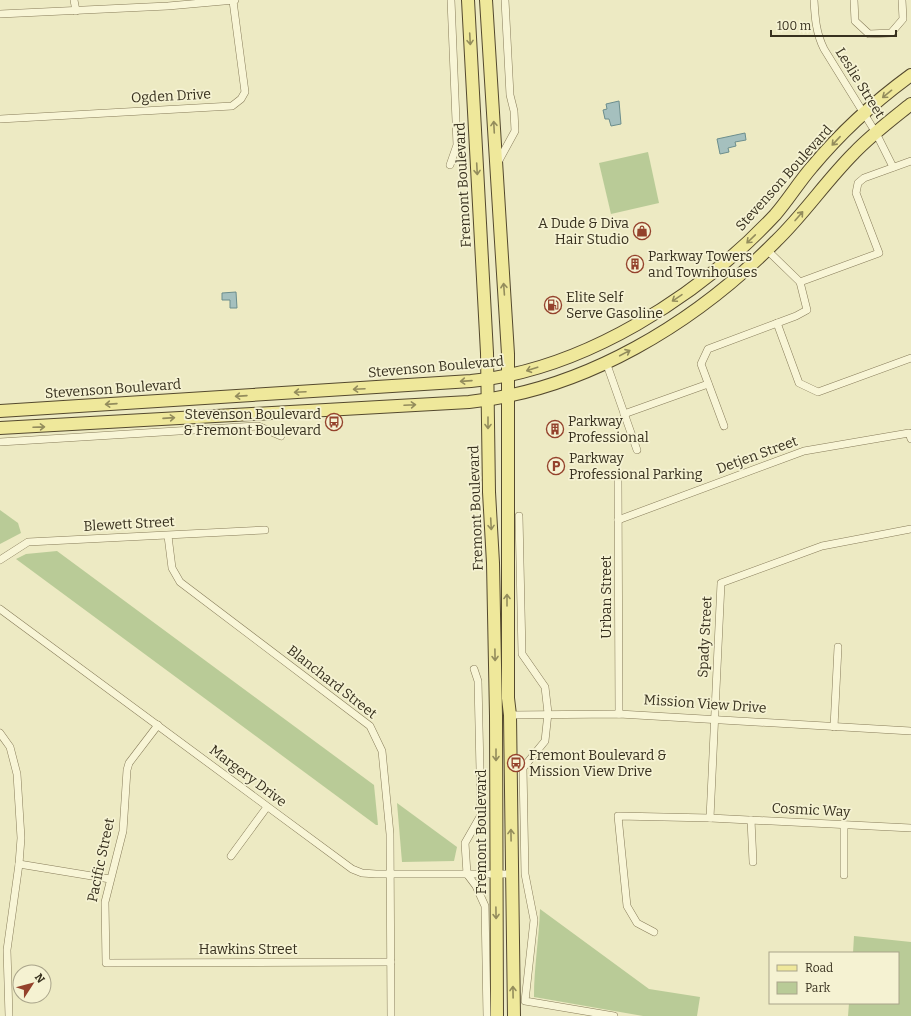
<svg xmlns="http://www.w3.org/2000/svg" width="911" height="1016" font-family="Bitter,serif">
	<rect width="100%" height="100%" fill="#edeac3"/>
	<!-- green -->
	<g fill="#b9cb97">
		<polygon points="648,152 659,203 611,214 599,163"/>
		<polygon points="0,510 18,523 21,533 0,544"/>
		<polygon points="57,551 374,785 378,825 376,825 16,559 26,554"/>
		<polygon points="397,803 457,847 454,861 402,862"/>
		<path d="M540,909l109,80 51,8 -3,19h-54l-109,-19c0,-30 5,-58 6,-88z"/>
		<polygon points="854,936 911,942 911,1016 848,1016 849,1003 898,1003 898,953 853,953"/>
	</g>
	<!-- water -->
	<g fill="#a5c0be" stroke="#6c8e8d">
		<polygon points="619,101 621,124 611,126 609,119 605,119 603,110 607,109 606,104"/>
		<polygon points="745,133 746,140 735,142 736,146 728,148 729,152 720,154 717,139"/>
		<polygon points="236,292 237,308 230,308 230,300 222,300 222,293"/>
	</g>
	<g fill="none" stroke-linecap="round" stroke-linejoin="round">
		<!-- street casing -->
		<g stroke="#877c5a" stroke-width="8">
			<g id="street">
				<polyline points="74,0 76,11"/>
				<path d="M814,0c1,18 2,33 10,49l52,84 17,34"/>
				<polyline points="854,0 855,21 869,34 891,33 903,19 902,0"/>
				<polyline points="0,14 168,6 235,0"/>
				<polyline points="0,119 232,106 241,99 245,92 233,1"/>
				<polyline points="497,164 515,131 514,111 510,95 505,0"/>
				<polyline points="450,165 457,145 451,0"/>
				<polyline points="767,250 800,282"/>
				<polyline points="777,323 799,383 818,392 911,358"/>
				<polyline points="606,362 637,450"/>
				<polyline points="624,414 708,384"/>
				<polyline points="724,426 701,364 708,349 796,316 807,310 800,282 879,253 856,193 858,183 864,178 911,161"/>
				<polyline points="0,442 258,426 281,436"/>
				<polyline points="618,480 619,714"/>
				<polyline points="519,516 522,654 545,687 548,713 545,741 523,768 525,874 534,920 525,1001 614,1016"/>
				<polyline points="618,520 804,451 909,433 911,439"/>
				<polyline points="168,536 172,568 180,582 370,726 382,751 390,834 391,1016"/>
				<polyline points="0,560 28,542 265,530"/>
				<polyline points="0,609 352,869 362,873 376,874 511,874"/>
				<polyline points="474,669 478,681 481,815 465,843 467,874 476,886 485,906 487,1016"/>
				<polyline points="510,715 619,714 911,731"/>
				<polyline points="158,725 129,763 127,770 123,831 105,902 106,963 391,962"/>
				<polyline points="834,727 838,647"/>
				<polyline points="0,733 10,747 17,774 21,838 19,864 7,950 9,1016"/>
				<polyline points="710,818 721,583 822,546 911,529"/>
				<polyline points="751,820 753,862"/>
				<polyline points="231,856 267,807"/>
				<polyline points="19,864 110,879"/>
				<polyline points="844,875 844,825"/>
				<polyline points="654,932 637,923 627,906 618,816 710,818 911,828"/>
			</g>
		</g>
		<!-- primary casing -->
		<g stroke="#54492e" stroke-width="14">
			<g id="primary">
				<polyline points="468,0 487,353 489,492 493,563 496,716 497,1016"/>
				<polyline points="486,0 508,354 508,698 510,715 514,1016"/>
				<path d="M0,411l471,-30c113,-11 228,-85 304,-166 13,-15 24,-33 37,-48 29,-35 62,-65 99,-92"/>
				<path d="M0,428l469,-26c116,-12 226,-79 307,-161 28,-27 50,-60 78,-88 17,-18 37,-33 57,-49"/>
			</g>
		</g>
		<!-- street -->
		<use href="#street" stroke="#f8f5d6" stroke-width="7"/>
		<!-- primary -->
		<use href="#primary" stroke="#efe89b" stroke-width="12"/>
	</g>
	<!-- one-way arrows -->
	<defs><path id="oneway-shaft" d="M-6 0H5M1.5-3L5.5 0L1.5 3" fill="none" stroke-width="1.6" stroke-linecap="round" stroke-linejoin="round"/></defs>
	<g stroke="#938c5c">
		<use href="#oneway-shaft" transform="translate(470 39) rotate(87)"/>
		<use href="#oneway-shaft" transform="translate(887 94) rotate(141)"/>
		<use href="#oneway-shaft" transform="translate(494 127) rotate(-93)"/>
		<use href="#oneway-shaft" transform="translate(836 141) rotate(133)"/>
		<use href="#oneway-shaft" transform="translate(477 169) rotate(87)"/>
		<use href="#oneway-shaft" transform="translate(799 216) rotate(-49)"/>
		<use href="#oneway-shaft" transform="translate(751 239) rotate(136)"/>
		<use href="#oneway-shaft" transform="translate(504 289) rotate(-94)"/>
		<use href="#oneway-shaft" transform="translate(677 298) rotate(146)"/>
		<use href="#oneway-shaft" transform="translate(625 353) rotate(-28)"/>
		<use href="#oneway-shaft" transform="translate(532 369) rotate(162)"/>
		<use href="#oneway-shaft" transform="translate(466 381) rotate(176)"/>
		<use href="#oneway-shaft" transform="translate(359 389) rotate(177)"/>
		<use href="#oneway-shaft" transform="translate(300 392) rotate(177)"/>
		<use href="#oneway-shaft" transform="translate(241 396) rotate(176)"/>
		<use href="#oneway-shaft" transform="translate(111 404) rotate(176)"/>
		<use href="#oneway-shaft" transform="translate(410 405) rotate(-3)"/>
		<use href="#oneway-shaft" transform="translate(169 418) rotate(-4)"/>
		<use href="#oneway-shaft" transform="translate(488 423) rotate(90)"/>
		<use href="#oneway-shaft" transform="translate(39 427) rotate(-2)"/>
		<use href="#oneway-shaft" transform="translate(491 524) rotate(87)"/>
		<use href="#oneway-shaft" transform="translate(507 600) rotate(-90)"/>
		<use href="#oneway-shaft" transform="translate(495 655) rotate(89)"/>
		<use href="#oneway-shaft" transform="translate(496 755) rotate(90)"/>
		<use href="#oneway-shaft" transform="translate(511 835) rotate(-91)"/>
		<use href="#oneway-shaft" transform="translate(496 913) rotate(89)"/>
		<use href="#oneway-shaft" transform="translate(513 992) rotate(-91)"/>
	</g>
	<!-- icons -->
	<defs>
		<g id="shop-ring" transform="scale(0.9)"><circle r="9.5" fill="#f5f2d2" stroke="#94422c" stroke-width="1.5"/><path d="M-5-2.5h2.3a2.7 3.5 0 0 1 5.4 0H5L5.5 6h-11ZM-1.5-2.5h3a1.5 2.3 0 0 0-3 0Z" fill="#94422c"/></g>
		<g id="building-ring" transform="scale(0.9)"><circle r="9.5" fill="#f5f2d2" stroke="#94422c" stroke-width="1.5"/><path d="M-4-6H4V6H1V3H-1V6H-4ZM-2.5-4.3h1.7v1.8h-1.7ZM.8-4.3h1.7v1.8H.8ZM-2.5-1h1.7V.8h-1.7ZM.8-1h1.7V.8H.8Z" fill="#94422c"/></g>
		<g id="fuel-ring" transform="scale(0.9)"><circle r="9.5" fill="#f5f2d2" stroke="#94422c" stroke-width="1.5"/><path d="M-5.5-6h7V0h2V4h1.3V-2.5L3-4.5l.8-.8L6-3V5H2.5V1h-1V6h-7ZM-4.2-4.7v3.2H.2V-4.7Z" fill="#94422c"/></g>
		<g id="bus-ring" transform="scale(0.9)"><circle r="9.5" fill="#f5f2d2" stroke="#94422c" stroke-width="1.5"/><path d="M-5-6H5V4H4V6H2V4H-2V6H-4V4H-5ZM-3.5-4V0h7V-4ZM-3.5 1.2v1.5H-2V1.2ZM2 1.2v1.5H3.5V1.2Z" fill="#94422c"/></g>
		<g id="parking-ring" transform="scale(0.9)"><circle r="9.5" fill="#f5f2d2" stroke="#94422c" stroke-width="1.5"/><path d="M-3.5-5.5H1a3.5 3.5 0 0 1 0 7H-1V5.5H-3.5ZM-1-3.4V-.6H.8a1.4 1.4 0 0 0 0-2.8Z" fill="#94422c"/></g>
	</defs>
	<g fill-rule="evenodd">
		<use href="#shop-ring" x="642" y="231"/>
		<use href="#building-ring" x="635" y="264"/>
		<use href="#fuel-ring" x="553" y="305"/>
		<use href="#bus-ring" x="334" y="422"/>
		<use href="#building-ring" x="555" y="429"/>
		<use href="#parking-ring" x="556" y="466"/>
		<use href="#bus-ring" x="516" y="763"/>
	</g>
	<g text-anchor="middle" dominant-baseline="central" stroke-width="3.5" stroke-linejoin="round" paint-order="stroke">
		<!-- street labels -->
		<g font-size="14" fill="#37301e" stroke="#f5f2d2">
			<text transform="translate(860 83) rotate(58)">Leslie Street</text>
			<text transform="translate(171 96) rotate(-3)">Ogden Drive</text>
			<text transform="translate(784 178) rotate(-48)">Stevenson Boulevard</text>
			<text transform="translate(463 185) rotate(-93)">Fremont Boulevard</text>
			<text transform="translate(436 367) rotate(-5)">Stevenson Boulevard</text>
			<text transform="translate(113 389) rotate(-4)">Stevenson Boulevard</text>
			<text transform="translate(757 455) rotate(-20)">Detjen Street</text>
			<text transform="translate(476 508) rotate(-92)">Fremont Boulevard</text>
			<text transform="translate(129 524) rotate(-3)">Blewett Street</text>
			<text transform="translate(606 597) rotate(-90)">Urban Street</text>
			<text transform="translate(705 637) rotate(-87)">Spady Street</text>
			<text transform="translate(332 682) rotate(38)">Blanchard Street</text>
			<text transform="translate(705 704) rotate(4)">Mission View Drive</text>
			<text transform="translate(248 776) rotate(37)">Margery Drive</text>
			<text transform="translate(811 810) rotate(3)">Cosmic Way</text>
			<text transform="translate(481 832) rotate(-90)">Fremont Boulevard</text>
			<text transform="translate(101 860) rotate(-78)">Pacific Street</text>
			<text x="248" y="949">Hawkins Street</text>
		</g>
		<!-- poi labels -->
		<g font-size="14" fill="#37301e" stroke="#f5f2d2" text-anchor="start">
			<text x="629" y="223" text-anchor="end">A Dude &amp; Diva<tspan x="629" dy="16">Hair Studio</tspan></text>
			<text x="648" y="256">Parkway Towers<tspan x="648" dy="16">and Townhouses</tspan></text>
			<text x="566" y="297">Elite Self<tspan x="566" dy="16">Serve Gasoline</tspan></text>
			<text x="321" y="414" text-anchor="end">Stevenson Boulevard<tspan x="321" dy="16">&amp; Fremont Boulevard</tspan></text>
			<text x="568" y="421">Parkway<tspan x="568" dy="16">Professional</tspan></text>
			<text x="569" y="458">Parkway<tspan x="569" dy="16">Professional Parking</tspan></text>
			<text x="529" y="755">Fremont Boulevard &amp;<tspan x="529" dy="16">Mission View Drive</tspan></text>
		</g>
	</g>
	<!-- legend -->
	<rect x="769" y="952" width="130" height="52" fill="#f5f2d2" stroke="#a9a48a"/>
	<rect x="777" y="965" width="20" height="6" fill="#efe89b" stroke="#a9a48a"/>
	<text x="805" y="972" font-size="12" fill="#37301e">Road</text>
	<rect x="777" y="982" width="20" height="12" fill="#b9cb97" stroke="#a9a48a"/>
	<text x="805" y="992" font-size="12" fill="#37301e">Park</text>
	<!-- north arrow -->
	<g transform="translate(32 984) rotate(54)"><circle r="19" fill="#f5f2d2" stroke="#a9a48a"/>
	<path d="M0-3L7 15L0 10L-7 15Z" fill="#94422c"/>
	<text y="-6" font-size="11" font-weight="bold" text-anchor="middle" fill="#37301e">N</text>
	</g>
	<!-- scale -->
	<path d="M771 30v6h125v-6" fill="none" stroke="#37301e" stroke-width="2"/>
	<text x="777" y="30" font-size="12" fill="#37301e" stroke="#f5f2d2" stroke-width="3" paint-order="stroke">100 m</text>
</svg>
